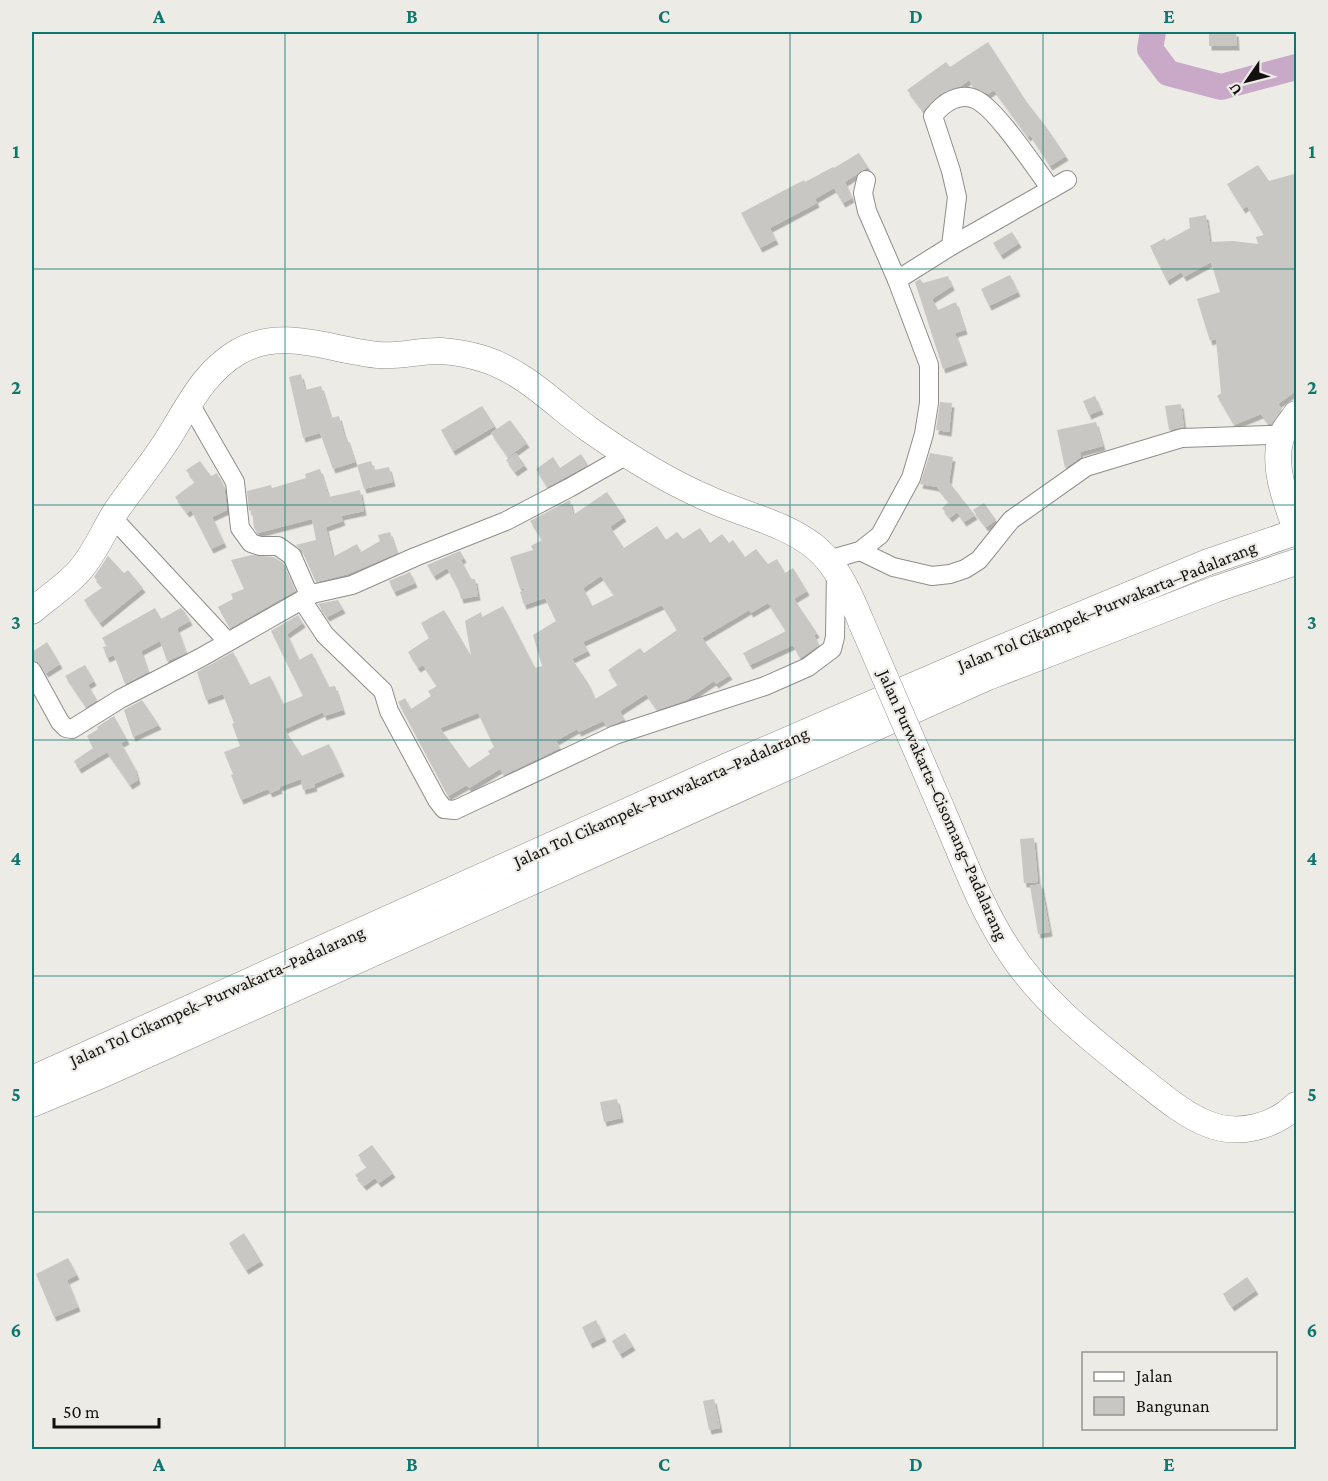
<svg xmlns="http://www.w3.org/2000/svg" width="1328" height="1481" font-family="'Crimson Pro',serif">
	<defs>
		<filter id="shadow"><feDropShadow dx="2.5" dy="4.5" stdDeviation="0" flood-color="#0004"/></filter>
	</defs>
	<rect width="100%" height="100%" fill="#edebe6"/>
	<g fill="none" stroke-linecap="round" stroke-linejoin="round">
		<!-- river -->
		<polyline stroke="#c8a9c7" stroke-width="26" points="1153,32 1150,49 1168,73 1221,87 1296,67"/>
	</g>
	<!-- building -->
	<g fill="#c9c7c3" fill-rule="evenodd" filter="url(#shadow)">
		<polygon points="1209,32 1236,32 1237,46 1209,46"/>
		<polygon points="988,42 1026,101 1047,128 1066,156 1050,166 1030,135 1028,137 994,90 988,94 973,87 969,80 961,86 940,94 923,111 907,90 946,62 950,67"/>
		<polygon points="859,153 868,167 845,182 852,198 843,203 834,188 815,199 817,203 770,228 776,240 760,248 741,213 804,180 805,182 833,167 834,168"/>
		<polygon points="1258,165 1269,181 1294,174 1296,181 1296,391 1278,404 1282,409 1271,424 1268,424 1261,414 1234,425 1217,396 1221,393 1216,339 1210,341 1197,299 1220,292 1211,262 1184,277 1181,272 1167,281 1150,246 1165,238 1166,241 1190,228 1189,218 1206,215 1210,242 1233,241 1258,244 1256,237 1264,235 1247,206 1243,209 1227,184"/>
		<polygon points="1012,232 1019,243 1001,255 993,243"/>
		<polygon points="1010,275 1018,292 989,306 981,289"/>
		<polygon points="948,276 952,286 932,299 938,310 956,302 965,330 955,333 965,361 943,369 915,282 920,279 923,283"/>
		<polygon points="301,374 305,390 321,386 331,418 339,416 345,438 347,438 355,462 333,469 320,433 303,438 289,377"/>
		<polygon points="1095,396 1101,410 1089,415 1083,401"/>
		<polygon points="940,402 952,403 949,432 936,430"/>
		<polygon points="1181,404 1184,427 1169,430 1165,406"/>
		<polygon points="482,406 495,426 453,451 441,430"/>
		<polygon points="510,420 527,443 508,457 491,433"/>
		<polygon points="1096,422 1103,446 1080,452 1081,457 1065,468 1057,430"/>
		<polygon points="516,453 525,465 515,472 506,460"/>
		<polygon points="930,453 953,457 949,482 975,515 964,522 957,512 950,518 942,508 949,502 937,487 920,484"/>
		<polygon points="581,454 588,465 547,487 536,469 553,457 560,468"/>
		<polygon points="200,461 211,476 217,473 224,486 227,510 212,517 224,543 211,549 191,510 187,513 175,497 195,482 186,470"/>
		<polygon points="371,461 374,470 389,467 393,482 364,489 357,465"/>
		<polygon points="320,469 329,497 360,490 364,511 341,516 343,521 326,527 333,557 357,544 361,552 380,541 378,535 390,532 397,553 348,574 316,582 302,551 296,545 316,540 312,519 258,533 254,528 252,510 249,511 247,491 271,485 272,488 306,478 305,474"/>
		<path d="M607,492l17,25 -14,10 14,21 33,-22 9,14 11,-8 6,7 17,-11 10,15 12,-9 7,9 4,-3 12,17 11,-8 12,15 9,-5 8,14 8,-5 14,23 -13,8 23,34 -3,2 5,10 -19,13 -7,-13 -43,20 -7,-12 43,-22 -18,-28 -17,10 -2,-3 -47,28 28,37 -14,9 -2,-3 -28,19 -29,10 -11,-16 -26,17 4,8 -5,3 -12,5 -4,-6 -24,11 -2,-3 -21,12 4,7 -56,27 -4,-6 -31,19 -2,-3 -19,11 -50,-94 7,-4 6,11 20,-13 -3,-5 9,-5 -14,-21 -5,3 -10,-16 21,-14 -8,-15 23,-13 27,46 -6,-35 16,-9 1,5 21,-11 32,62 7,-2 -9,-31 23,-14 -11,-23 -21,7 -4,-13 8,-4 -8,1 -10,-32 23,-7 -2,-4 11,-6 -12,-19 40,-21 3,15zM601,576l13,19 -22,11 -9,-18zM662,605l15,25 -33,23 -4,-5 -32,22 10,15 -23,14 -7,-16 -16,-24 16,-8 -5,-9zM478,713l16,34 -6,4 2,3 -21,14 -29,-40z"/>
		<polygon points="984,503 996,520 986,527 973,510"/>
		<polygon points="460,551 464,558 461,560 471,579 475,579 478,596 461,599 459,591 447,568 434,576 427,565"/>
		<polygon points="252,555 274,557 283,563 295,591 230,628 218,607 233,599 231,594 244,589 231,560"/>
		<polygon points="108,556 124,573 128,570 143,588 100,623 84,600 103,587 94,577"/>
		<polygon points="410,572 415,583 394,592 389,581"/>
		<polygon points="338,600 343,609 327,617 318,604"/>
		<polygon points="155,608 161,619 181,608 185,612 190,621 177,628 186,653 167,661 160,641 141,651 148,672 125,684 114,655 107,658 103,647 107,646 102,638"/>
		<polygon points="298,615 303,623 287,634 299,660 312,653 329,687 335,686 343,710 324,716 323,712 287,728 285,730 302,756 329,744 342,772 314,784 315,787 303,790 301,779 279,787 280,789 270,793 268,789 241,800 231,775 233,774 224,752 240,746 232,724 234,723 223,694 206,700 197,672 233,652 250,685 270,676 283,704 303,696 271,631"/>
		<polygon points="47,642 60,664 46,673 38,662 32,660 32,652"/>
		<polygon points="85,665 94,681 88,685 97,700 86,707 65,676"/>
		<polygon points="142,700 159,725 133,737 124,710"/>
		<polygon points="114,716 127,740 121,743 135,768 138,780 130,785 107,752 79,769 74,761 93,748 87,736 98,729 97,727"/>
		<polygon points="1034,838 1038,882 1024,883 1020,839"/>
		<polygon points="1041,884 1050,932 1038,934 1030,886"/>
		<polygon points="617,1099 621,1118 604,1122 600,1102"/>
		<polygon points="372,1145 393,1173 379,1183 375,1178 364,1186 355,1175 367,1167 358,1155"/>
		<polygon points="244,1233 261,1261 246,1270 229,1243"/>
		<polygon points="68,1258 77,1275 67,1280 78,1307 54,1317 36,1274"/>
		<polygon points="1247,1277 1256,1290 1232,1307 1223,1294"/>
		<polygon points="596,1320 604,1337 590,1344 582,1327"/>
		<polygon points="625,1333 633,1346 620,1354 612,1341"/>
		<polygon points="714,1399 720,1428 709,1430 703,1401"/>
	</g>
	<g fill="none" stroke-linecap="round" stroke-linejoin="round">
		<!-- minor casing -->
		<g stroke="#8f8e8a" stroke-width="20">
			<g id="minor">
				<polyline points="866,180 863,193 867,211 897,280"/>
				<path d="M951,246l6,-49 -6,-26 -18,-55c10,-13 27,-25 44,-16 21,11 58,68 74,89"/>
				<polyline points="189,402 235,482 240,528 251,543 260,546 278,546 292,556 306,588 312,594 302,600 325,635 383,691 389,711 437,800 444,809 455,810 615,735 765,686 808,667 832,649 835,637 836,572"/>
				<polyline points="112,517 228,642"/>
				<polyline points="860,551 893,567 932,576 950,574 965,569 979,560 1011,520 1086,467 1182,438 1269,435 1281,437"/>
				<polyline points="828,560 860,551 880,535 911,478 924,434 929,403 929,365 897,280 951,246 1067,180"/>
				<polyline points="312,594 352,585 415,557 506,521 569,488 627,455"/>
				<polyline points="32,671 60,722 66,728 72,729 120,699 200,658 302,600"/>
			</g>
		</g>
		<!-- highway casing -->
		<g stroke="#8f8e8a" stroke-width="27">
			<g id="highway">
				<path d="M1296,414c-4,7 -13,16 -15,24 -9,29 5,63 15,91"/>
				<path d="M32,611c15,-13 35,-26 48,-41 15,-17 24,-40 36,-59 17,-25 37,-48 53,-74 20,-32 35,-65 69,-85 45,-26 94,-1 141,3 21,2 42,-5 63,-4 14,1 29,4 42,8 41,13 72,47 106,71 37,26 77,51 119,69 35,16 76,24 106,48 23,19 36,50 47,77"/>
				<path d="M940,805c21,48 39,100 68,144 32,51 83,90 129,127 22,17 45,38 71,48 30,12 66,3 88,-19"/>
				<polyline points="32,1079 723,768 982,656 1208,562 1296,532"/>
				<polyline points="32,1104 104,1074 988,677 1216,589 1296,562"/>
			</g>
		</g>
		<!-- minor -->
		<use href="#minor" stroke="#fff" stroke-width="18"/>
		<!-- highway -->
		<use href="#highway" stroke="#fff" stroke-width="26"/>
		<!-- highway-bridge casing -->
		<g stroke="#8f8e8a" stroke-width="27" stroke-linecap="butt">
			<polyline id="highway-bridge" points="862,624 940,805"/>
		</g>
		<!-- highway-bridge -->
		<use href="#highway-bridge" stroke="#fff" stroke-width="26"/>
	</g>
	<!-- grid -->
	<path fill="none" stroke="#0f766e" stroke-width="1.5" stroke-opacity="0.55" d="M285,32v1418M538,32v1418M790,32v1418M1043,32v1418M32,269h1264M32,505h1264M32,740h1264M32,976h1264M32,1212h1264"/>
	<g text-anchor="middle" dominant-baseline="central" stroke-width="4.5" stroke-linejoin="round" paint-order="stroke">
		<!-- street labels -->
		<g font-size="18" fill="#121110" stroke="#edebe6">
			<text transform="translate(1107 606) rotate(-22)">Jalan Tol Cikampek–Purwakarta–Padalarang</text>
			<text transform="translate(661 797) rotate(-24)">Jalan Tol Cikampek–Purwakarta–Padalarang</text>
			<text transform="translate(943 805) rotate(66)">Jalan Purwakarta–Cisomang–Padalarang</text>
			<text transform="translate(217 996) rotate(-24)">Jalan Tol Cikampek–Purwakarta–Padalarang</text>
		</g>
	</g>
	<!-- border -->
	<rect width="1328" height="1481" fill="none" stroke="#edebe6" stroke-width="66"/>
	<!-- legend -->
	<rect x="1082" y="1352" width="195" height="78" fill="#edebe6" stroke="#959490" stroke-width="1.5"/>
	<rect x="1094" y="1372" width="30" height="9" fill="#ffffff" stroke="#959490" stroke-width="1.5"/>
	<text x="1136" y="1382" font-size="18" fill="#121110">Jalan</text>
	<rect x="1094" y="1397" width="30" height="18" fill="#c9c7c3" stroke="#959490" stroke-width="1.5"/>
	<text x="1136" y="1412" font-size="18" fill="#121110">Bangunan</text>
	<!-- north arrow -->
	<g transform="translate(1247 81) rotate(235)" stroke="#edebe6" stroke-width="4.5" paint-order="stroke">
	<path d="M0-4.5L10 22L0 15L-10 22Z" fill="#121110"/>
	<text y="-9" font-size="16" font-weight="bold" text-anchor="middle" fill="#121110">U</text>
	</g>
	<!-- scale -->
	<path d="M54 1418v9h105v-9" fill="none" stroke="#121110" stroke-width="3"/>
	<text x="63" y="1418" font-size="18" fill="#121110" stroke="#edebe6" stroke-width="4.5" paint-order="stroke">50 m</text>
	<rect x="33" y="33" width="1262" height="1415" fill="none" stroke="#0f766e" stroke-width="2"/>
	<g font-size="20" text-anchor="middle" font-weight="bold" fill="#0f766e">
		<text x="159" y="23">A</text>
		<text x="412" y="23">B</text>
		<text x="664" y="23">C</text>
		<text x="916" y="23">D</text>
		<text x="1169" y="23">E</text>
		<text x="16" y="158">1</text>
		<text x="1312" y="158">1</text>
		<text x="16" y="394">2</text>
		<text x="1312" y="394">2</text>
		<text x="16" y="629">3</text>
		<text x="1312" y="629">3</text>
		<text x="16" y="865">4</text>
		<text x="1312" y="865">4</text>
		<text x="16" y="1101">5</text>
		<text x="1312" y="1101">5</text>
		<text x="16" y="1337">6</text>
		<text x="1312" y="1337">6</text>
		<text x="159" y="1471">A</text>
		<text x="412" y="1471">B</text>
		<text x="664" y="1471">C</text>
		<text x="916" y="1471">D</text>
		<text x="1169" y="1471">E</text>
	</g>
</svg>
